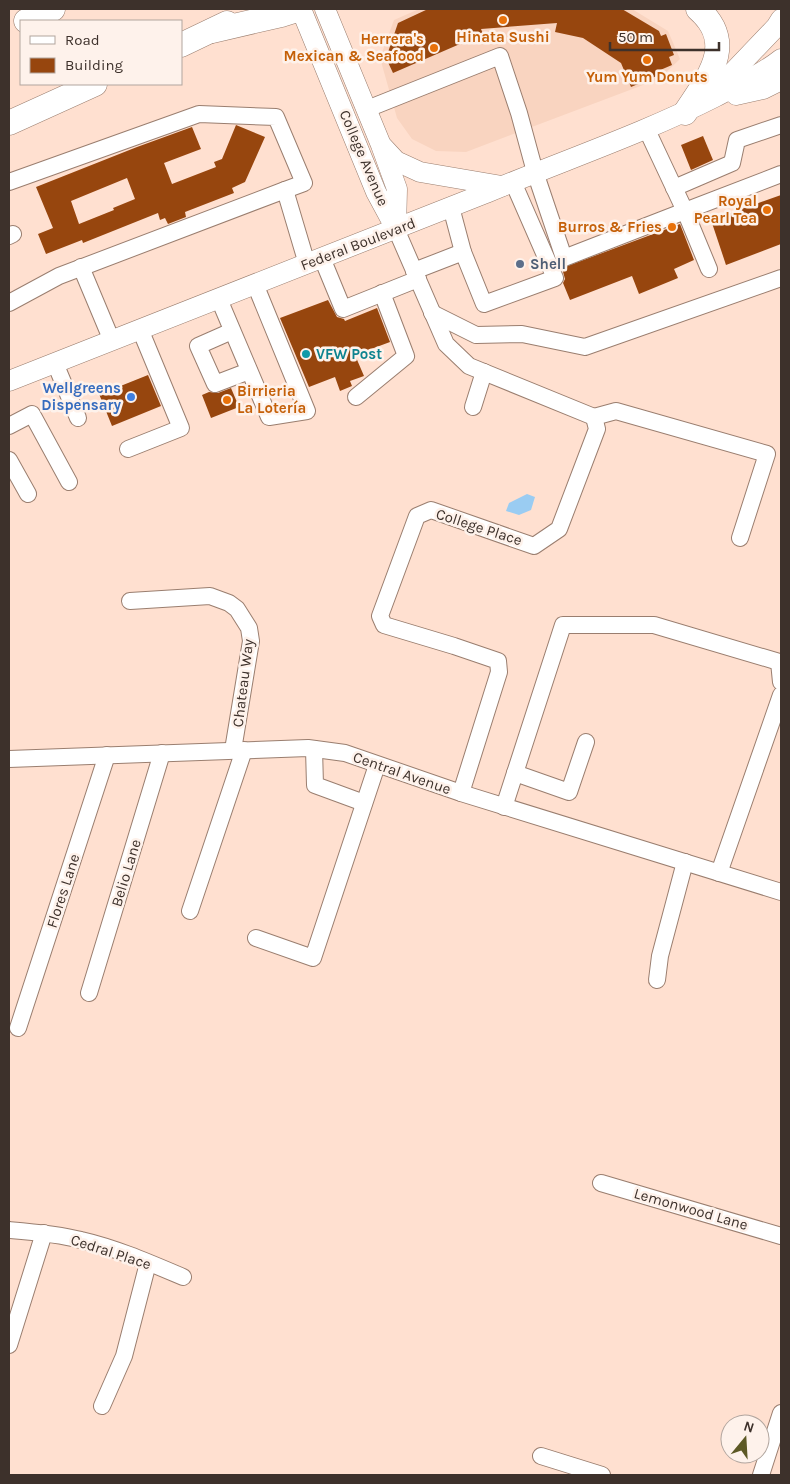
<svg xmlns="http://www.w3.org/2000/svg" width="790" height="1484" font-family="Karla,sans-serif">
	<rect width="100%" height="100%" fill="#ffe0d0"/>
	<!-- built -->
	<polygon fill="#f9d4c0" points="419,9 632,9 668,31 680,59 659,79 466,152 436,151 412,139 397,118 380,58 394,20"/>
	<!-- water -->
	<polygon fill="#9accf2" points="527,494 535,497 531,510 519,515 506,511 509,503"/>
	<!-- building -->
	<g fill="#97460e" fill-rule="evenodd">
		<polygon points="428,9 622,9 659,31 661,36 666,34 674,55 669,57 672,65 658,71 659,75 631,87 621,63 583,38 555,32 557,23 481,29 483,34 393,73 386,58 398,23"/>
		<path d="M236,125l29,12 -20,45 -13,6 2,5 -49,19 1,5 -18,7 -3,-6 -5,2 -2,-7 -75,30 -1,-3 -36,14 -8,-20 15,-6 -17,-41 101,-40 55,-20 9,22 -37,14 8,21 44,-17 -2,-5 8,-3zM127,178l8,21 -22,9 1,2 -35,14 -8,-23z"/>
		<polygon points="703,136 713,160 691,170 681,145"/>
		<polygon points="781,195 781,244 726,265 711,220"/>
		<polygon points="680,224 694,260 674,269 678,278 639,294 632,276 570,300 563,283 565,279 562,268"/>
		<polygon points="328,300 337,317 344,319 345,321 377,308 390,342 355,355 364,376 350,381 352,386 340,391 335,377 309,387 280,318"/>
		<polygon points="148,375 161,406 112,426 97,389 111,384 113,389"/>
		<polygon points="231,388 239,407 211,418 202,395 209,392 218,393"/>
	</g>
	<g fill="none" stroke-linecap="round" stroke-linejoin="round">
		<!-- minor casing -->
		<g stroke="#9a7e6f" stroke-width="18">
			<g id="minor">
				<polyline points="367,109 500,56 519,113 535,172 564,258 685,211 646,128"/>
				<polyline points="9,182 199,114 276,117 304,183 285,190 307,264"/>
				<polyline points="674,188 732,163 737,140 781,125"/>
				<polyline points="451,207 463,252 484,304 555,278 513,182"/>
				<polyline points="396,229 446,344 469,366 594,417"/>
				<polyline points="9,236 13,234"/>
				<polyline points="322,258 343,309 418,279"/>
				<polyline points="81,267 112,341"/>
				<polyline points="709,269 685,211 781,174"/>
				<polyline points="414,271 463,252"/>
				<polyline points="219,299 269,417 307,411 255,284"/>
				<polyline points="9,303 59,276 285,190"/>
				<polyline points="432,313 476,335 522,334 585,347 781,278"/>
				<polyline points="232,331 198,346 215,384 249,371"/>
				<polyline points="55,363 78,418"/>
				<polyline points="356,397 406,356 382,293"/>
				<polyline points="473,407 484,372"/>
				<polyline points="594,417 616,411 767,454 740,538"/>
				<polyline points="9,426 32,414 69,482"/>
				<polyline points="128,449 181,428 140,329"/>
				<polyline points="9,460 28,494"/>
				<polyline points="130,601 210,596 229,603 237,609 249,628 251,641 233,750"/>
				<polyline points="314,749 315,785 364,803"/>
				<polyline points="9,759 308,748 345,753 461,793 781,892"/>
				<polyline points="515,773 569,792 586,742"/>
				<polyline points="461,793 499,672 498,661 454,646 384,625 380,616 417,516 431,510 534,546 559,529 597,429 594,417"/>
				<polyline points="504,807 563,625 654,625 779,662 781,682"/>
				<polyline points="719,873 781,695"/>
				<polyline points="190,911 244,750"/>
				<polyline points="256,938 313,958 377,765"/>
				<polyline points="657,980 660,956 685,862"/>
				<polyline points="89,993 162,753"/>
				<polyline points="18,1028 107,755"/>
				<polyline points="601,1183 781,1236"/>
				<path d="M9,1230c24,2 49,4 72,10 35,8 69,23 102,37"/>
				<polyline points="9,1345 44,1233"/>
				<polyline points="102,1406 124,1356 148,1263"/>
				<polyline points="541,1456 602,1475"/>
				<polyline points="761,1475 781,1413"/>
			</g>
		</g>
		<!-- major casing -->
		<g stroke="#9a7e6f" stroke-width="21">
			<g id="major">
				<polyline points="301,9 376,192 396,229"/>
				<polyline points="325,9 381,145 397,189 396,229"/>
				<polyline points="715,91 776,27 781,19"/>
				<polyline points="736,95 763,89 781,80"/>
				<polyline points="383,147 396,161 420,172 502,186"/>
				<path d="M9,381l477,-188c76,-32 156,-59 229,-96 23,-12 46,-22 66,-38"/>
			</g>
		</g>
		<!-- highway casing -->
		<g stroke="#9a7e6f" stroke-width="25">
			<g id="highway">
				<polyline points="26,21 53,9"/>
				<polyline points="212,31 281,15 300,9"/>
				<polyline points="181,45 227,23"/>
				<path d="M685,113c22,-34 53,-69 13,-104"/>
				<polyline points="9,123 95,84"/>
			</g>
		</g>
		<!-- minor -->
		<use href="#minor" stroke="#fff" stroke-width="16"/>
		<!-- major -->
		<use href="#major" stroke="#fff" stroke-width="20"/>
		<!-- highway -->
		<use href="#highway" stroke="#fff" stroke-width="24"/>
	</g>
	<!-- markers -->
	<g fill="#e8710a" stroke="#fef2eb" stroke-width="2">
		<circle cx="503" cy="20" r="5"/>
		<circle cx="434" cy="48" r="5"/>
		<circle cx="647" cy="60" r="5"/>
		<circle cx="767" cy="210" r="5"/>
		<circle cx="672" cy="227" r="5"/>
		<circle cx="227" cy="400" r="5"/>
	</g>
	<circle fill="#5c6f8a" stroke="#fef2eb" stroke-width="2" cx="520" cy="264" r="5"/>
	<circle fill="#0f9aa8" stroke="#fef2eb" stroke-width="2" cx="306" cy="354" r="5"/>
	<circle fill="#3f7fe0" stroke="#fef2eb" stroke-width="2" cx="131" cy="397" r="5"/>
	<g text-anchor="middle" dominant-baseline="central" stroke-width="5" stroke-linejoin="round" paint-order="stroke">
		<!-- food labels -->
		<g font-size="15" font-weight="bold" fill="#c56008" stroke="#fef2eb" text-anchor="end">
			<text x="503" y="37" text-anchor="middle">Hinata Sushi</text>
			<text x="424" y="39">Herrera's<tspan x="424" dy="17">Mexican &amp; Seafood</tspan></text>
			<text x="647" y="77" text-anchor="middle">Yum Yum Donuts</text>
			<text x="757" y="201">Royal<tspan x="757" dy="17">Pearl Tea</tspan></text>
			<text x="662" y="227">Burros &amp; Fries</text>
			<text x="237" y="391" text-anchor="start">Birrieria<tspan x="237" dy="17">La Lotería</tspan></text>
		</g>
		<!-- street labels -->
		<g font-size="15" fill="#3d312b" stroke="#fef2eb">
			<text transform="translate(364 158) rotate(67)">College Avenue</text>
			<text transform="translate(358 244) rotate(-21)">Federal Boulevard</text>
			<text transform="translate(479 527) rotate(18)">College Place</text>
			<text transform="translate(243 683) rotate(-83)">Chateau Way</text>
			<text transform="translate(402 773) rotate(19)">Central Avenue</text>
			<text transform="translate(126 873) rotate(-73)">Belio Lane</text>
			<text transform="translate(63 891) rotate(-72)">Flores Lane</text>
			<text transform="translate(691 1209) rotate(16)">Lemonwood Lane</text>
			<text transform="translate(111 1252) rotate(18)">Cedral Place</text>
		</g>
		<!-- service labels -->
		<g font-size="15" font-weight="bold" fill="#4e5e75" stroke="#fef2eb" text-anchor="start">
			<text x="530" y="264">Shell</text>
		</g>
		<!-- culture labels -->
		<g font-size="15" font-weight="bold" fill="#0d838f" stroke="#fef2eb" text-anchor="start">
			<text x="316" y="354">VFW Post</text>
		</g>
		<!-- shop labels -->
		<g font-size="15" font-weight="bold" fill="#366cbe" stroke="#fef2eb" text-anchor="end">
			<text x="121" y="388">Wellgreens<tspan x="121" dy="17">Dispensary</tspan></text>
		</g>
	</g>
	<!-- border -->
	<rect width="790" height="1484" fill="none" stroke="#3d312b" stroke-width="20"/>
	<!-- legend -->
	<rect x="20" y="20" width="162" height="65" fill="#fef2eb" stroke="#b1a59e"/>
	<rect x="30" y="36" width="25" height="8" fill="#ffffff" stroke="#b1a59e"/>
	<text x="65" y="45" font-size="15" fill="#3d312b">Road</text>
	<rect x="30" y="58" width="25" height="15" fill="#97460e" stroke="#b1a59e"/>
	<text x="65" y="70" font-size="15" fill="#3d312b">Building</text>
	<!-- north arrow -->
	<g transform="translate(745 1439) rotate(18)"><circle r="24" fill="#fef2eb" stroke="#b1a59e"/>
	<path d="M0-4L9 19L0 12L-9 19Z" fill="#5d5925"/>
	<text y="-8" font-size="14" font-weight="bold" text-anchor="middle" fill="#3d312b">N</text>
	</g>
	<!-- scale -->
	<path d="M610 42v8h109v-8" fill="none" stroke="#3d312b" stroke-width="2.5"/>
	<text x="618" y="42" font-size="15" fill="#3d312b" stroke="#fef2eb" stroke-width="4" paint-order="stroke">50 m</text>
</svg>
